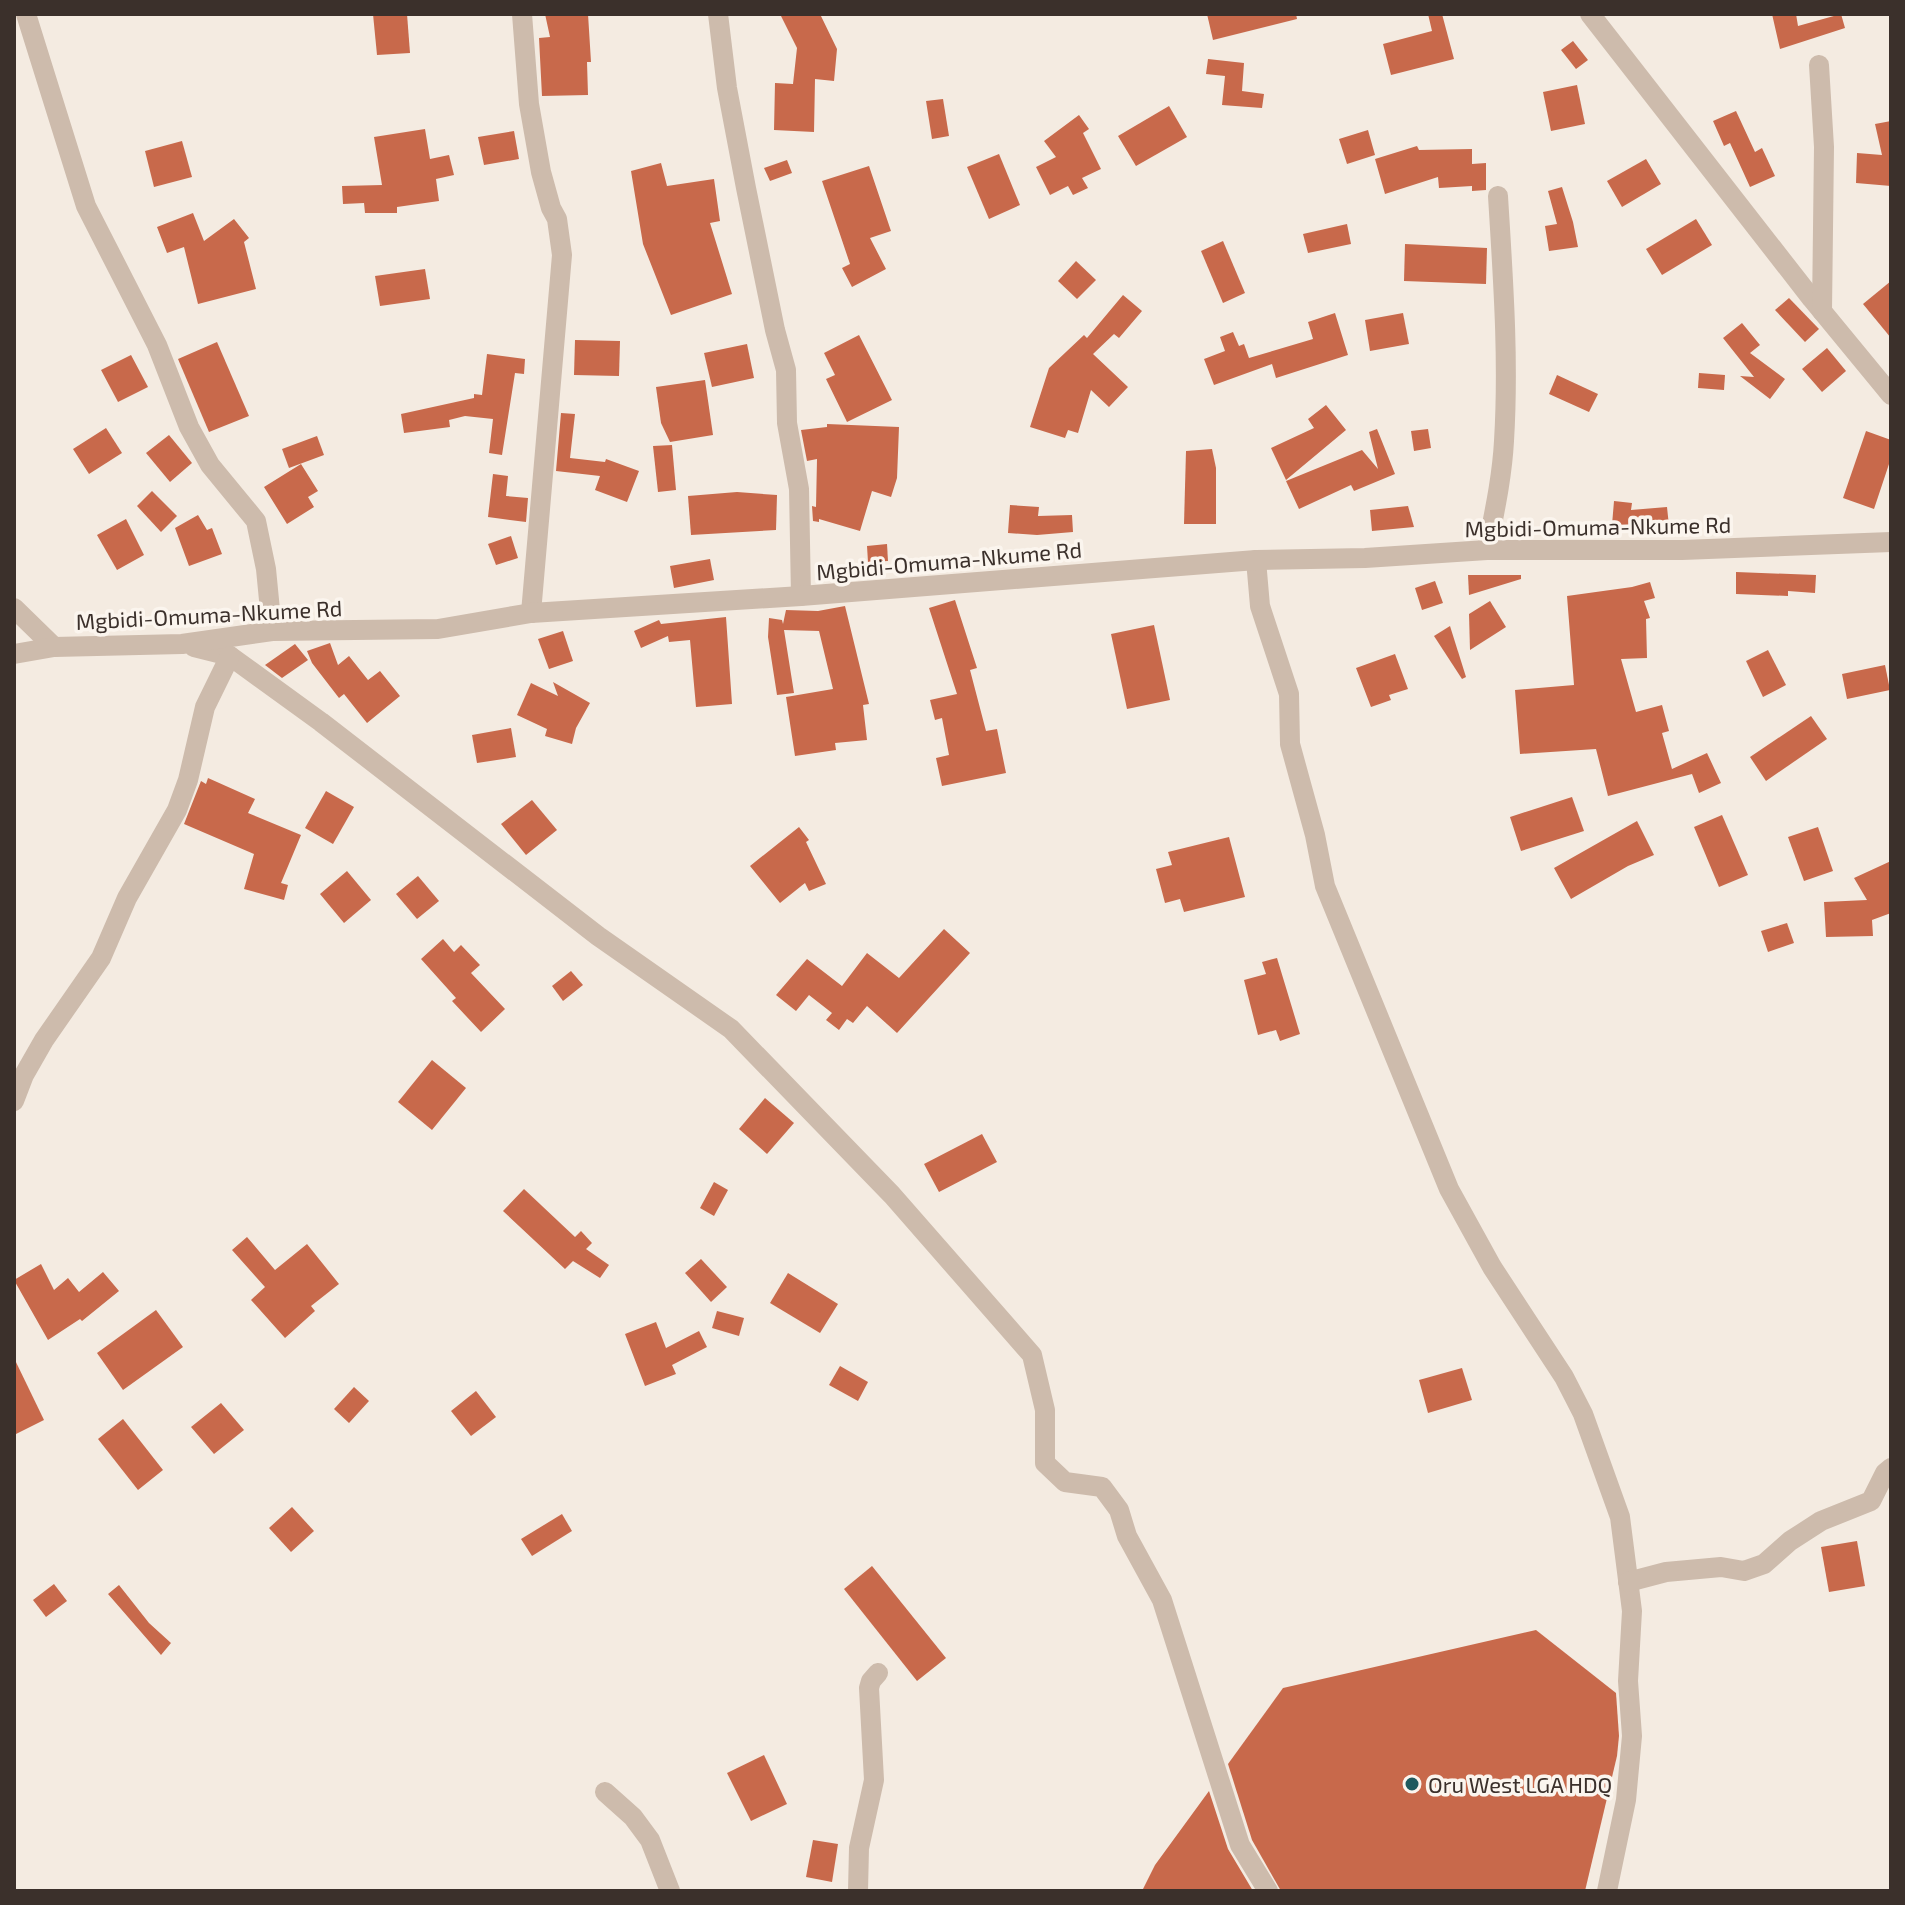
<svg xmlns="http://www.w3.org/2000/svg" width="1905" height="1905" font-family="'Exo 2',sans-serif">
	<rect width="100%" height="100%" fill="#f4ebe1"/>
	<!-- building -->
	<g fill="#c8694b">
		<polygon points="373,14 407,14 410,53 377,55"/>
		<polygon points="545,14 588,14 591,62 587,62 588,95 542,96 539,38 550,37"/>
		<polygon points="780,14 820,14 837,49 834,81 815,79 814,132 774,130 775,83 793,84 797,48"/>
		<polygon points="1207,14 1296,14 1297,19 1213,40"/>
		<polygon points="1428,14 1442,14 1454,59 1391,75 1383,44 1432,31"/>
		<polygon points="1772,14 1796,14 1798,26 1841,14 1845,28 1780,49"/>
		<polygon points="1573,41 1588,60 1576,69 1561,50"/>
		<polygon points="1208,59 1244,63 1242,91 1264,94 1262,108 1222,105 1225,76 1206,74"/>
		<polygon points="1577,85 1585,124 1551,131 1543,92"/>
		<polygon points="943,99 949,136 932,139 926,101"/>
		<polygon points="1169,106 1187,137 1136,166 1118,136"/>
		<polygon points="1736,111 1755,152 1762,148 1775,176 1750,187 1730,143 1724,146 1713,121"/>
		<polygon points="1079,115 1089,129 1083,133 1101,169 1082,178 1088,188 1073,195 1068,186 1050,195 1036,167 1056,157 1044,141"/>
		<polygon points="1891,121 1891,186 1856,183 1857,153 1882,155 1875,124"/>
		<polygon points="425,129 430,159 449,155 454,175 436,179 439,201 397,207 397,213 365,213 364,203 343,204 342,186 382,185 374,137"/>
		<polygon points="1368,130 1375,155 1347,164 1339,139"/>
		<polygon points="514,131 519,159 484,165 478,137"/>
		<polygon points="182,141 192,177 154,187 145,151"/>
		<polygon points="1417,146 1419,150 1472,149 1472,164 1486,163 1486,190 1472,191 1472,186 1439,188 1438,177 1385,194 1375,159"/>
		<polygon points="999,154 1020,205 989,219 967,167"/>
		<polygon points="1646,159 1661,184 1622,207 1607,181"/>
		<polygon points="787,160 792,173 770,181 764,168"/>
		<polygon points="661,163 667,186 714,179 720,221 710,223 732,294 671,315 643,244 631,171"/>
		<polygon points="869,166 891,231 870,238 886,269 852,287 842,268 850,264 822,181"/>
		<polygon points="1562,187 1573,222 1578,247 1549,251 1545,226 1557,224 1548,191"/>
		<polygon points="193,213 204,241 234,219 249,238 244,242 256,289 198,304 184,247 167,253 157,227"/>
		<polygon points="1696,219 1712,245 1662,275 1646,249"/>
		<polygon points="1347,224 1351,244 1308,253 1303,234"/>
		<polygon points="1223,241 1245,293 1223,303 1201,251"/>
		<polygon points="1405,244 1487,248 1486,284 1404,281"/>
		<polygon points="1076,261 1096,280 1077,299 1058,281"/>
		<polygon points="425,269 430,299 380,306 375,276"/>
		<polygon points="1891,281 1891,338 1863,304"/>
		<polygon points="1123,295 1142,311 1119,338 1114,334 1093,354 1128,387 1109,407 1091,390 1078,433 1068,430 1065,438 1030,427 1049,368 1084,335 1087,338"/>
		<polygon points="1789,298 1819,329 1805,342 1775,310"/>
		<polygon points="1335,313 1348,355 1276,378 1272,364 1214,385 1204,359 1225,351 1220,337 1233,332 1239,346 1244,344 1249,358 1313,339 1308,322"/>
		<polygon points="1403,313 1409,344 1370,351 1365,320"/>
		<polygon points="1742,323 1760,345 1750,353 1785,379 1770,399 1740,376 1754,377 1723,338"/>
		<polygon points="859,335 892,400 847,422 826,379 835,375 824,353"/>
		<polygon points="575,340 620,341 619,376 574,375"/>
		<polygon points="217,342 249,416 209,432 178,359"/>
		<polygon points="747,344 754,378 712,387 704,353"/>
		<polygon points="1827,348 1846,371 1822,392 1802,369"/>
		<polygon points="487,354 525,359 524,374 515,373 502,455 489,453 493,419 465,416 449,420 450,427 404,433 401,414 474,398 474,394 482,395"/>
		<polygon points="131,355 148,387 118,402 101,370"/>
		<polygon points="1699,373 1725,375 1724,390 1698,388"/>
		<polygon points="1557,375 1598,394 1589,412 1549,394"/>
		<polygon points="705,380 713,435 670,442 661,423 656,387"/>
		<polygon points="1326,405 1346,430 1286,480 1271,448 1314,428 1308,419"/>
		<polygon points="561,413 575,414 570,458 605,462 606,459 639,471 627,502 595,490 600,476 556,471"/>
		<polygon points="827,424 899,427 897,478 891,497 872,491 860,531 819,519 819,522 813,521 812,506 816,507 817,459 807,461 801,430 827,427"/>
		<polygon points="106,428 122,453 89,474 73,449"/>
		<polygon points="1377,429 1395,474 1354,491 1351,485 1299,509 1286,481 1362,450 1378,469 1369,432"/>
		<polygon points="1428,429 1431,448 1414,451 1411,431"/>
		<polygon points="1866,431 1891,440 1891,458 1874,509 1843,498"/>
		<polygon points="169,435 192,463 170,482 146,453"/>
		<polygon points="317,436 324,455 289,468 282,449"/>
		<polygon points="672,445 676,490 658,492 653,446"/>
		<polygon points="1212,449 1216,468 1216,524 1184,524 1186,451"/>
		<polygon points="301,464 318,491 308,497 314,507 287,524 264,487"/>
		<polygon points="493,474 508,476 506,496 528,498 526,522 488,517"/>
		<polygon points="152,491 177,516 161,532 137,506"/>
		<polygon points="737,492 777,495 776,530 691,535 688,496"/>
		<polygon points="1614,501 1632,503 1631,510 1667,507 1669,526 1636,530 1636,527 1612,525"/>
		<polygon points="1010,505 1039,507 1038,516 1072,515 1073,532 1037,535 1008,533"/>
		<polygon points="1408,506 1414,527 1372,531 1370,510"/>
		<polygon points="198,515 207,530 212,528 222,554 189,566 175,528"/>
		<polygon points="126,519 144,555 117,570 97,535"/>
		<polygon points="511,536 518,558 496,565 488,544"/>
		<polygon points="887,544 888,561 868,562 867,546"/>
		<polygon points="710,559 714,580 674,588 670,566"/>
		<polygon points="1736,572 1816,575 1815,593 1788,591 1788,596 1736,594"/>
		<polygon points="1468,575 1521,575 1521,579 1469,595"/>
		<polygon points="1435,581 1443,603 1422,610 1415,588"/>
		<polygon points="1650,582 1655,598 1644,601 1650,618 1646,619 1647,658 1621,659 1636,712 1662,705 1669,731 1662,733 1672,769 1707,753 1721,783 1699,793 1692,774 1608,796 1596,749 1520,754 1515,690 1574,685 1567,596 1632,587"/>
		<polygon points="955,600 977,668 970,670 986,731 997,729 1006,773 942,786 936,758 949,755 942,718 935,720 930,700 957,694 929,608"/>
		<polygon points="1490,601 1506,627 1470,650 1469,614"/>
		<polygon points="845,606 869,704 863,705 867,740 835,743 836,750 795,756 786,697 833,689 819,631 784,630 794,693 777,695 768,637 769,618 782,620 783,624 786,610 818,611"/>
		<polygon points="726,617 732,704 696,707 690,640 669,642 668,636 641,648 634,631 659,620 661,624"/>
		<polygon points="1154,625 1170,700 1127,709 1111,634"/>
		<polygon points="1450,626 1466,677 1462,679 1434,636"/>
		<polygon points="563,631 573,661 549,669 538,639"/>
		<polygon points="330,643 338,665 349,656 368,680 380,671 400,696 367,723 344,694 339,698 312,663 307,651"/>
		<polygon points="295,644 308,660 282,678 265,665"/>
		<polygon points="1768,650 1786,685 1763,697 1746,661"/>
		<polygon points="1395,654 1408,689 1389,695 1391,700 1371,707 1356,668"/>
		<polygon points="1885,665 1890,690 1847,699 1842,674"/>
		<polygon points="553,682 590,703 576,728 572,744 545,736 547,729 517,715 531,683 558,696"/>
		<polygon points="1811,716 1827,739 1766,781 1750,757"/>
		<polygon points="511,728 516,757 477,763 472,735"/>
		<polygon points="208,778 255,799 248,813 301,835 281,883 288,885 284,900 244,889 254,854 184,824 201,781 206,784"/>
		<polygon points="326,791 354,807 333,844 305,828"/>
		<polygon points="1572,797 1584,831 1521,851 1510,817"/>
		<polygon points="532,800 557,830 526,855 501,824"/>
		<polygon points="1722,815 1748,875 1719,887 1694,827"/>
		<polygon points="1637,821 1654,855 1628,866 1571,899 1554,868"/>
		<polygon points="799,827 809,840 806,842 826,884 809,891 805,883 780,903 750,866"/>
		<polygon points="1818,827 1833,871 1804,881 1788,837"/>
		<polygon points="1229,837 1245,897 1184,912 1180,899 1165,903 1156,869 1172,865 1168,852"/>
		<polygon points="1891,861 1891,913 1872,920 1873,936 1826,937 1824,902 1867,900 1854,878"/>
		<polygon points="347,871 371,900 344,923 320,894"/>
		<polygon points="418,876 439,901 417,919 396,894"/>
		<polygon points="1787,923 1794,943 1768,952 1761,931"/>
		<polygon points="944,929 970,953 897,1033 867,1006 853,1023 847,1019 839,1030 826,1020 832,1013 809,995 796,1011 776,995 807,959 842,986 867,953 899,978"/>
		<polygon points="443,939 454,952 461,945 480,965 471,973 505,1009 481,1032 452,1001 456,998 421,959"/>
		<polygon points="1277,958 1300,1034 1280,1041 1276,1030 1258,1035 1244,980 1266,974 1262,962"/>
		<polygon points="571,971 583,985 563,1001 552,986"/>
		<polygon points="432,1060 466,1088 432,1130 398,1102"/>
		<polygon points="765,1098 794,1123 767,1154 739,1129"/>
		<polygon points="982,1134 997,1162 939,1192 924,1164"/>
		<polygon points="714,1182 728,1190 714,1216 700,1208"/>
		<polygon points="524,1189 575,1237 581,1231 592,1243 586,1249 609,1265 600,1278 573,1261 565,1269 503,1211"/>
		<polygon points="247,1237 275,1270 307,1244 339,1284 311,1306 315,1311 285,1338 251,1300 265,1287 232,1250"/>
		<polygon points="701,1259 727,1287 711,1302 685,1273"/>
		<polygon points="41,1264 54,1290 68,1278 79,1292 103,1272 119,1291 82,1321 80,1319 48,1340 14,1280"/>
		<polygon points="788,1273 838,1304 820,1333 770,1303"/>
		<polygon points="156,1310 183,1347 123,1390 97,1353"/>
		<polygon points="717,1311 744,1318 739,1336 712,1328"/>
		<polygon points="656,1322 666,1348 699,1331 707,1347 672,1365 676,1374 645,1386 625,1334"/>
		<polygon points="14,1358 44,1420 14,1435"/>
		<polygon points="840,1366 868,1382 858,1401 829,1385"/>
		<polygon points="1462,1368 1472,1400 1428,1413 1419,1380"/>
		<polygon points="354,1387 369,1401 349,1423 334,1409"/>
		<polygon points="476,1391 496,1417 471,1436 451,1411"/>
		<polygon points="221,1403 244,1430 214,1454 191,1427"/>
		<polygon points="123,1419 163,1470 138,1490 98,1439"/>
		<polygon points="292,1507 314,1531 291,1552 269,1528"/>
		<polygon points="562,1514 572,1531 532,1556 521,1539"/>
		<polygon points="1857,1541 1865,1586 1829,1592 1821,1547"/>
		<polygon points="872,1566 946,1658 917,1681 844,1589"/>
		<polygon points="54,1584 67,1601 46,1617 33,1600"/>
		<polygon points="119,1585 149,1623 171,1643 161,1655 108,1594"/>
		<polygon points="1536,1630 1616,1693 1619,1736 1617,1756 1585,1891 1281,1891 1252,1840 1228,1764 1283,1688"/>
		<polygon points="764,1755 787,1804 751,1821 727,1773"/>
		<polygon points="1209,1791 1228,1849 1253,1891 1142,1891 1155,1865"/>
		<polygon points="813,1840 838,1844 832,1882 806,1877"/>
	</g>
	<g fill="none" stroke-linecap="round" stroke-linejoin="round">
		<!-- minor -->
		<g stroke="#cdbbac" stroke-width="20">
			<polyline points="26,14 86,206 157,345 189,427 210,465 256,521 266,569 272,631"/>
			<polyline points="522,14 529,104 541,172 551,208 557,219 562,255 531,613"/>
			<polyline points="718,14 727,88 746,188 775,330 786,370 787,423 799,489 801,596"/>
			<polyline points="1590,14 1812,299 1891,395"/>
			<polyline points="1819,65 1824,147 1822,311"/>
			<path d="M1487,550c7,-36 15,-72 17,-109 5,-82 -1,-163 -6,-245"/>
			<polyline points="1256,560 1260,606 1289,694 1290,744 1315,835 1325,886 1449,1189 1492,1267 1564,1377 1583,1414 1620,1517 1632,1611 1628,1681 1632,1736 1626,1800 1607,1891"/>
			<polyline points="14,608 54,647"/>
			<polyline points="194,647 230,656 321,722 598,936 731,1029 892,1195 1032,1355 1045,1410 1045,1463 1065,1482 1102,1487 1119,1510 1127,1536 1162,1600 1240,1845 1268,1891"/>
			<polyline points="14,654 54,647 182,644 272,631 438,629 531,613 801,596 1256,560 1365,558 1487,550 1682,550 1891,542"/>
			<polyline points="14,1101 24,1075 44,1040 101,958 127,898 177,810 188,780 205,707 230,656"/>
			<polyline points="1628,1582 1666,1572 1721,1567 1744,1571 1764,1564 1790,1541 1821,1521 1871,1501 1885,1473 1891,1468"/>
			<polyline points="605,1792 633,1817 650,1840 670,1891"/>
			<polyline points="858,1891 859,1848 874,1780 869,1688 871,1681 878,1673"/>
		</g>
	</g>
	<!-- markers -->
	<circle fill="#1f5a5e" stroke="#fbf5ee" stroke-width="3" cx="1412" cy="1784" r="8"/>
	<g text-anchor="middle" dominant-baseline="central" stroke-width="7" stroke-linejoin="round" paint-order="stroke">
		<!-- street labels -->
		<g font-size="22" fill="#3b302b" stroke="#fbf5ee">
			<text transform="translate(1598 526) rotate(-1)">Mgbidi-Omuma-Nkume Rd</text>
			<text transform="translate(949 560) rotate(-5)">Mgbidi-Omuma-Nkume Rd</text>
			<text transform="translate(209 614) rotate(-3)">Mgbidi-Omuma-Nkume Rd</text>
		</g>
		<!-- poi labels -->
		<g font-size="22" fill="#3b302b" stroke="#fbf5ee" text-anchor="start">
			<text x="1428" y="1784">Oru West LGA HDQ</text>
		</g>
	</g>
	<!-- border -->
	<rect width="1905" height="1905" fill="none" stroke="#3b302b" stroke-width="32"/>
</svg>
